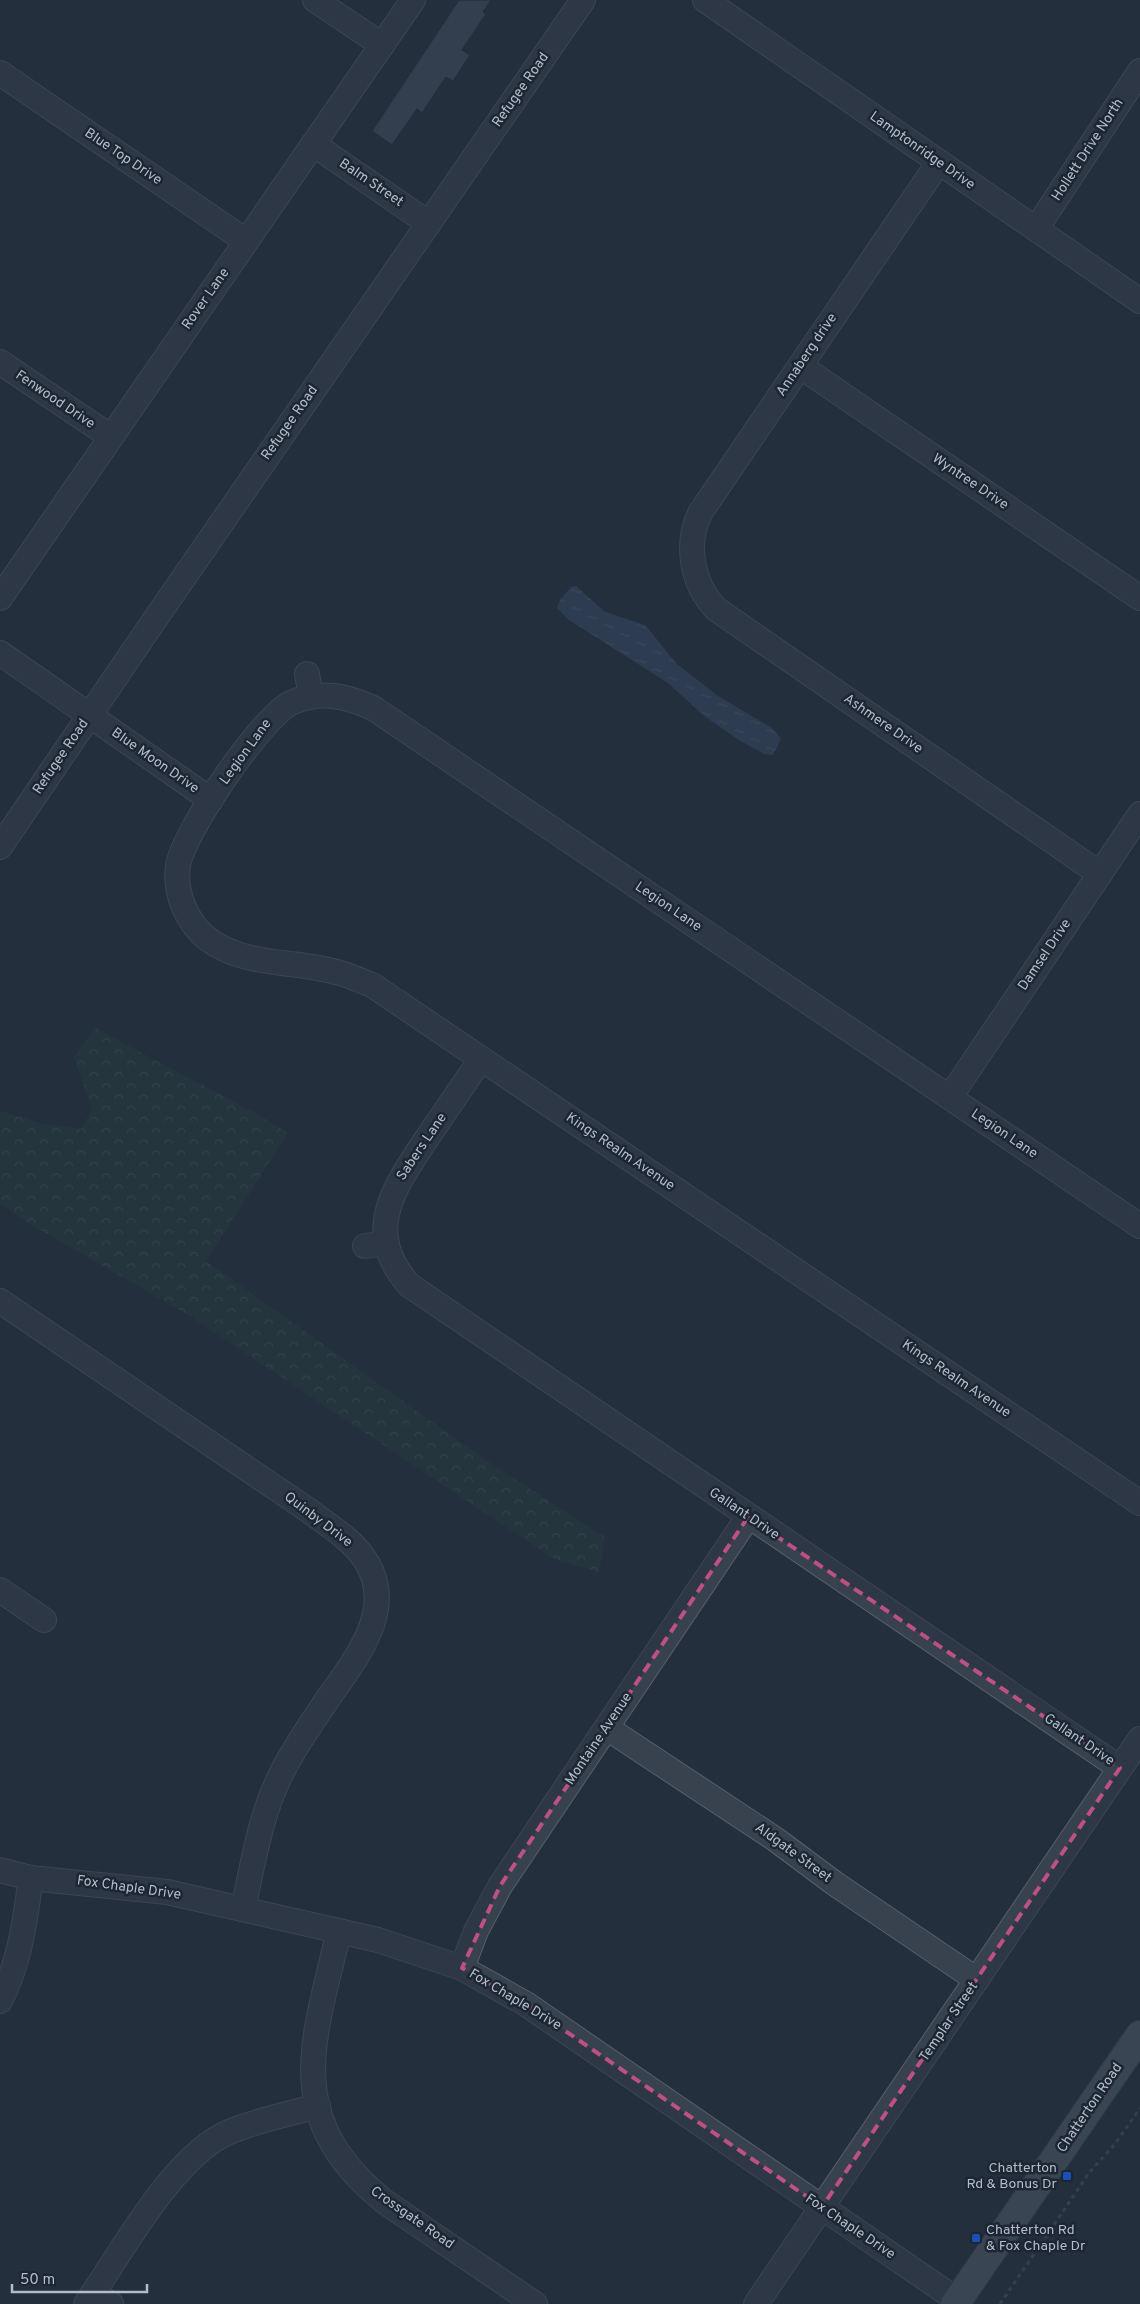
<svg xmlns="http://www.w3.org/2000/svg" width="1140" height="2304" font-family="Overpass,sans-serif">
	<defs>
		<pattern id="forest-crowns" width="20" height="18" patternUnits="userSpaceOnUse" patternTransform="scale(1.25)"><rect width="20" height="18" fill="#263c3f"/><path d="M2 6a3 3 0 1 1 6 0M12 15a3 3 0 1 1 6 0" fill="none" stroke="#435659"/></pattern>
		<pattern id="water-ripples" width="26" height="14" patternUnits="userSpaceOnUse" patternTransform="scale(1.25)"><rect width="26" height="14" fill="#394c67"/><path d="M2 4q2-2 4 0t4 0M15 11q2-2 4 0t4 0" fill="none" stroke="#53647b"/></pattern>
	</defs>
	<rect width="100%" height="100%" fill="#242f3e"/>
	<!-- forest -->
	<polygon fill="url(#forest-crowns)" points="95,1028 253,1112 288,1133 206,1261 487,1461 605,1537 599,1572 556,1560 190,1316 30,1224 0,1204 0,1111 44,1124 81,1129 92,1110 74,1057"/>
	<!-- water -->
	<polygon fill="url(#water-ripples)" points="576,586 605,612 645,625 677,664 718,696 772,728 781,739 773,755 764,754 739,740 704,716 668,683 569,620 557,608 560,600 571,587"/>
	<!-- building -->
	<polygon fill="#455162" stroke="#1f2835" points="459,0 491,0 483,12 486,14 462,50 470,55 453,81 446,77 422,113 417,109 392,145 372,131"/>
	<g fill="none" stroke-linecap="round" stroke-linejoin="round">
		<!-- minor casing -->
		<g stroke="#565f6c" stroke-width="26">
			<g id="minor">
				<polyline points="315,0 382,45"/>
				<polyline points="705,0 1140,301"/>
				<polyline points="0,73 246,241"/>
				<polyline points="313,144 428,223"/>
				<path d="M939,162l-239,351c-15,32 -8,71 16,96l384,265"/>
				<polyline points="1036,229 1140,71"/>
				<polyline points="0,362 111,437"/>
				<polyline points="800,366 1140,598"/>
				<polyline points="0,598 413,0"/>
				<polyline points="0,653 211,800"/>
				<polyline points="307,674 311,696"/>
				<polyline points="0,847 149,628 583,0"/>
				<path d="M481,1059c-18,26 -36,53 -54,79 -33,50 -65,93 -18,147l711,483"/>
				<polyline points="950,1097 1140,814"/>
				<path d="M1140,1226l-767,-518c-27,-12 -51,-18 -80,-6 -30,12 -111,132 -115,164 -4,26 9,58 31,74 37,27 89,20 131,33 11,3 21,8 32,12l768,518"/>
				<polyline points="365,1246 386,1243"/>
				<path d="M0,1301l308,209c18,14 39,26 53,44 40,51 -5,104 -34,146 -16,24 -33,48 -46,74 -21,42 -28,90 -38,135"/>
				<polyline points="0,1590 44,1620"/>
				<polyline points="607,1728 775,1839 834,1883 977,1980"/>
				<polyline points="0,1870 31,1878 167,1892 378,1940 462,1968 526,2004 957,2300"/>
				<path d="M339,1931c-26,112 -58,187 46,271l150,102"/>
				<polyline points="462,1968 476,1931 500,1886 748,1517"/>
				<path d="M0,2001c20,-38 25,-81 31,-123"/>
				<polyline points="94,2293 111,2304"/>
				<path d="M86,2304c35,-51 87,-148 143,-172 29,-12 59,-18 89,-26"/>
				<polyline points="756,2304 1140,1739"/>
			</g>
		</g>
		<!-- major casing -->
		<g stroke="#414a57" stroke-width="30">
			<polyline id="major" points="955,2304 1140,2035"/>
		</g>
		<!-- path -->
		<polyline stroke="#44595c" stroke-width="3" stroke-dasharray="4 4" stroke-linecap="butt" points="1000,2304 1089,2173 1115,2144 1140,2108"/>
		<!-- minor -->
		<use href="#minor" stroke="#38414e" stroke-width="24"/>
		<!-- major -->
		<use href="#major" stroke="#56606e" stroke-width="28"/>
	</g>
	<!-- marked area -->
	<path d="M0 0H1140V2304H0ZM748,1517l372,251 -298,439 -296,-203 -64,-36 38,-82z" fill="#242f3e" fill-opacity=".55" fill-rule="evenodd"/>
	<path fill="none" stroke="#bd5182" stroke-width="4" stroke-dasharray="10 6" stroke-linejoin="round" d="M748,1517l372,251 -298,439 -296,-203 -64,-36 38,-82z"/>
	<!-- markers -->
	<g fill="#1a4fb4" stroke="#1d2633" stroke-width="2">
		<rect x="1062" y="2171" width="10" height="10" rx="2.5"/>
		<rect x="971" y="2233" width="10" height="10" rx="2.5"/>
	</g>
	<g text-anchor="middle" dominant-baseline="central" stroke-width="5" stroke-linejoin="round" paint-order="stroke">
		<!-- street labels -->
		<g font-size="14" fill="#b4bcc9" stroke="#1d2633">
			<text transform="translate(521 90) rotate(-55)">Refugee Road</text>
			<text transform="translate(1088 150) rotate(-57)">Hollett Drive North</text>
			<text transform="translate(922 151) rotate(35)">Lamptonridge Drive</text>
			<text transform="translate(123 157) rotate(34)">Blue Top Drive</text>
			<text transform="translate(371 183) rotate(34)">Balm Street</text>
			<text transform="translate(206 299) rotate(-55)">Rover Lane</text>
			<text transform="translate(807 355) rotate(-56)">Annaberg drive</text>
			<text transform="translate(55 400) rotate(34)">Fenwood Drive</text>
			<text transform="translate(290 423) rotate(-55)">Refugee Road</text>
			<text transform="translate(970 482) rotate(34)">Wyntree Drive</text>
			<text transform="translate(883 724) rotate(35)">Ashmere Drive</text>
			<text transform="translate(246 752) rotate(-54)">Legion Lane</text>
			<text transform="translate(61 757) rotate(-56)">Refugee Road</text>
			<text transform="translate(155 761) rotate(35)">Blue Moon Drive</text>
			<text transform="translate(668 907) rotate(34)">Legion Lane</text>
			<text transform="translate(1045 955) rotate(-56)">Damsel Drive</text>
			<text transform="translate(1004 1134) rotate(34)">Legion Lane</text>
			<text transform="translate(422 1147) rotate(-56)">Sabers Lane</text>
			<text transform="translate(620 1152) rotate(34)">Kings Realm Avenue</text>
			<text transform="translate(956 1379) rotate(34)">Kings Realm Avenue</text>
			<text transform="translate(744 1514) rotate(34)">Gallant Drive</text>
			<text transform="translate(318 1520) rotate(37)">Quinby Drive</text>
			<text transform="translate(599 1739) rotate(-56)">Montaine Avenue</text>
			<text transform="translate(1079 1740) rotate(34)">Gallant Drive</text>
			<text transform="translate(793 1853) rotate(36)">Aldgate Street</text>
			<text transform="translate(129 1888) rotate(8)">Fox Chaple Drive</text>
			<text transform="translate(515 2000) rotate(31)">Fox Chaple Drive</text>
			<text transform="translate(949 2022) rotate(-56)">Templar Street</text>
			<text transform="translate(1090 2108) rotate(-56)">Chatterton Road</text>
			<text transform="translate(412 2218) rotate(35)">Crossgate Road</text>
			<text transform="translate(850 2227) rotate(34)">Fox Chaple Drive</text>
		</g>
		<!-- poi labels -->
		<g font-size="14" fill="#b4bcc9" stroke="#1d2633" text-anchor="end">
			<text x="1057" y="2168">Chatterton<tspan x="1057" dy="16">Rd &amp; Bonus Dr</tspan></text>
			<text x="986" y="2230" text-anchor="start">Chatterton Rd<tspan x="986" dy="16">&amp; Fox Chaple Dr</tspan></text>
		</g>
	</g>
	<!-- scale -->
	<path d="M12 2284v8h135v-8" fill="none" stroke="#b4bcc9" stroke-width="2.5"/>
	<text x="20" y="2284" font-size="15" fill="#b4bcc9" stroke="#1d2633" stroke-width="4" paint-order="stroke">50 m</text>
</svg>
